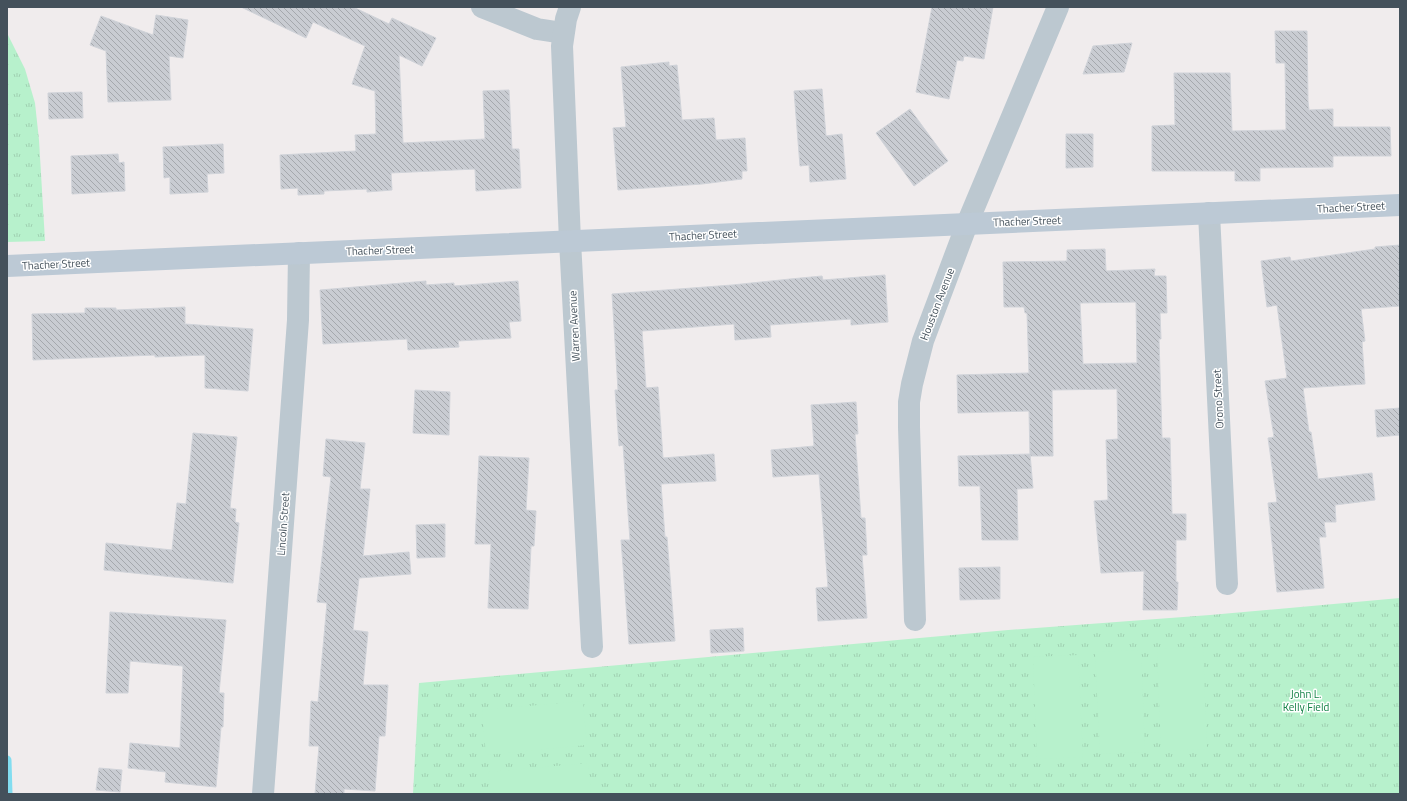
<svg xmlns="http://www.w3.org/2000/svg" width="1407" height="801" font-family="'Titillium Web',sans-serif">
	<defs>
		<pattern id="park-tufts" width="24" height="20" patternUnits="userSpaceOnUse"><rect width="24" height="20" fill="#b7f1cc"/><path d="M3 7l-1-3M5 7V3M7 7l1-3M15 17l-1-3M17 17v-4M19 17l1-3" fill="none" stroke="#9fd0b1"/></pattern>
		<pattern id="building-back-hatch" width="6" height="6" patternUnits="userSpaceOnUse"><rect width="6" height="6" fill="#c9ccd2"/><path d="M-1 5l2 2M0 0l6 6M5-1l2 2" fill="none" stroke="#a5a8ad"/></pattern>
	</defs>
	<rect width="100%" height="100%" fill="#f0eced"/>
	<!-- park -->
	<g fill="url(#park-tufts)">
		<polygon points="7,33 25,69 35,103 39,140 45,241 7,242"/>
		<polygon points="1400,598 1400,794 413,794 419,683 1008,630 1210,615"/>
	</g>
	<!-- pitch -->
	<g fill="#b7f1cc">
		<polygon points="1203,647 1207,749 1161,751 1157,649"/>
		<polygon points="1141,650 1145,752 1100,754 1095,652"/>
		<polygon points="1078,655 1083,757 1037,759 1033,657"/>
		<polygon points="583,701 587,745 486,755 482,710"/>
		<polygon points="588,763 591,794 490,794 488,772"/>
	</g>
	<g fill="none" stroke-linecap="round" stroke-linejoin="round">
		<!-- stream -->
		<polyline stroke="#82ddf0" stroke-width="9" points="7,760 8,794"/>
	</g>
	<!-- building -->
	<g fill="url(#building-back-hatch)" stroke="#d0d3d9" fill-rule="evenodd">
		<polygon points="241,7 353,7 389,24 392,18 436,38 422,66 399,55 403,143 485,139 483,91 509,90 512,149 519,149 521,188 476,191 475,169 391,173 392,190 367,192 367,189 324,191 324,194 298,195 298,188 281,189 280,155 356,151 355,135 376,134 375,91 352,84 365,46 313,22 306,38"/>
		<polygon points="932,7 993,7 984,59 964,56 963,61 957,60 949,99 916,92"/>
		<polygon points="156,15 188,20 183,58 169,56 171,100 108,102 106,51 90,45 101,16 153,35"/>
		<polygon points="1275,31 1307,31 1308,101 1309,110 1333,109 1333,127 1390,127 1391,156 1333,156 1333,167 1260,168 1260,181 1235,181 1235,171 1152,171 1152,126 1175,125 1174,73 1230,73 1232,131 1286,130 1285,63 1276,63"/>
		<polygon points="1132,43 1124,72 1083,74 1093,46"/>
		<polygon points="669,62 669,66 677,65 682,120 714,118 716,140 745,138 747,171 742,171 742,179 702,184 618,190 613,128 626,127 621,67"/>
		<polygon points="822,89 826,136 842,134 846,179 810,182 809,165 800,166 794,91"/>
		<polygon points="82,92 83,118 49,119 48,93"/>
		<polygon points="910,109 948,161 914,186 876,133"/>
		<polygon points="1066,134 1093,134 1093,167 1066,168"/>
		<polygon points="223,144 224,173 207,174 208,192 170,194 170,177 164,178 163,147"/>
		<polygon points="118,154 119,163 124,162 125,191 72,194 71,156"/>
		<polygon points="1400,245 1400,306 1361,309 1365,341 1362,342 1365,384 1303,388 1309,432 1311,432 1318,479 1372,473 1375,500 1335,505 1336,522 1324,522 1326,537 1319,537 1324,588 1277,592 1268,503 1277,502 1268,438 1274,437 1265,381 1287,378 1277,305 1267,307 1261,261 1290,257 1291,261 1375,249 1375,247"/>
		<path d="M1105,249l1,22 49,-2 -1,7h12l1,37h-7l1,26h-2l3,99h8l2,76h14v26h-10v42h2l-1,28h-34l1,-39 -43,2 -7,-72 14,-1 -2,-60 12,-1 -1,-50 -65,1 1,66h-23l-1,-45 -71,2 -1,-38 72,-2 -2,-60h-2l-1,-6h-20l-1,-45 64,-1v-11zM1136,302l1,61 -54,1 -3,-61z"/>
		<polygon points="885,275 888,322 851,325 851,319 770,325 771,337 735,340 734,324 642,331 646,388 658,387 663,458 714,454 716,481 661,484 665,537 667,537 675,641 629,644 621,540 630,540 623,445 619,446 615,390 618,390 612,294 732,285 790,279 822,276 823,280"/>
		<polygon points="426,281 426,285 454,283 454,286 518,281 521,321 509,322 511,338 458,341 459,347 408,350 407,339 323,344 320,290"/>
		<polygon points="185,307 185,324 253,329 248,391 205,388 205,355 155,357 155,355 33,360 32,314 85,313 85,308 116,308 116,310"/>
		<polygon points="415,390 450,392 449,435 413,433"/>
		<polygon points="856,402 858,434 855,434 861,518 865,518 867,555 862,555 867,618 818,621 816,588 828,587 819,474 773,477 771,450 814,446 811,405"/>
		<polygon points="1400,408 1400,435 1377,437 1375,410"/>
		<polygon points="193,433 237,437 230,508 236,509 235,522 239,523 233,583 104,570 106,543 172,550 177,503 186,504"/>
		<polygon points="326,439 365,443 360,489 370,489 363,556 409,552 411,574 359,578 353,630 368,632 363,685 388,685 385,736 379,736 375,791 344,789 344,794 315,794 319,746 309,746 311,701 318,702 327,603 317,602 331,477 323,476"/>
		<polygon points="1030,454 1033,488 1017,489 1018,540 982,540 980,486 959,486 958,456"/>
		<polygon points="479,456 529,458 526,510 536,511 534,546 531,546 528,609 488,608 491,544 475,544"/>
		<polygon points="445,524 445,557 417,558 416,525"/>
		<polygon points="1000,567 1000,599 960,600 959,568"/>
		<polygon points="110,612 226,620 219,693 224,693 223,727 221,727 216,787 165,782 166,772 128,768 130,743 180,748 183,666 130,661 128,693 106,693"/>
		<polygon points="743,628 744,651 711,653 710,630"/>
		<polygon points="99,768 122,770 120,792 96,790"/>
	</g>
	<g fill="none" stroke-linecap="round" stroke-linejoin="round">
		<!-- street -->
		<g stroke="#bcc8d0" stroke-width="22">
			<polyline points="482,7 537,29 563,33"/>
			<polyline points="570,7 566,19 562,46 570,241 592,647"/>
			<polyline points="1209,213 1227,584"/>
			<polyline points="915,620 909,427 909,402 912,384 923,341 967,224 1058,7"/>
			<polyline points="263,794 298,320 299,253"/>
		</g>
		<!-- secondary -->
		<polyline stroke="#bcc9d5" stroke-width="22" points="7,266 1400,205"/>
	</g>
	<g text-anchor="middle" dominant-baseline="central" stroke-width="3" stroke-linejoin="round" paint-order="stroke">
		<!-- street labels -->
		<g font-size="11" fill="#44515b" stroke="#fff">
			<text transform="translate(1351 207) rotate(-3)">Thacher Street</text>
			<text transform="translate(1027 221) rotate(-2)">Thacher Street</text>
			<text transform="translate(703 235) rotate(-3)">Thacher Street</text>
			<text transform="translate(380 250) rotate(-2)">Thacher Street</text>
			<text transform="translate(56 264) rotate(-3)">Thacher Street</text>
			<text transform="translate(937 304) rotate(-69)">Houston Avenue</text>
			<text transform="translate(574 326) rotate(-93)">Warren Avenue</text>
			<text transform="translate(1218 399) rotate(-93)">Orono Street</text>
			<text transform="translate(283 524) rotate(-86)">Lincoln Street</text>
		</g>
		<!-- park labels -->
		<g font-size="11" fill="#128045" stroke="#fff">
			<text x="1306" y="694">John L.<tspan x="1306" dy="13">Kelly Field</tspan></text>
		</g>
	</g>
	<!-- border -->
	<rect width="1407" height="801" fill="none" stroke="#44515b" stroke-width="16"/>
</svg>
